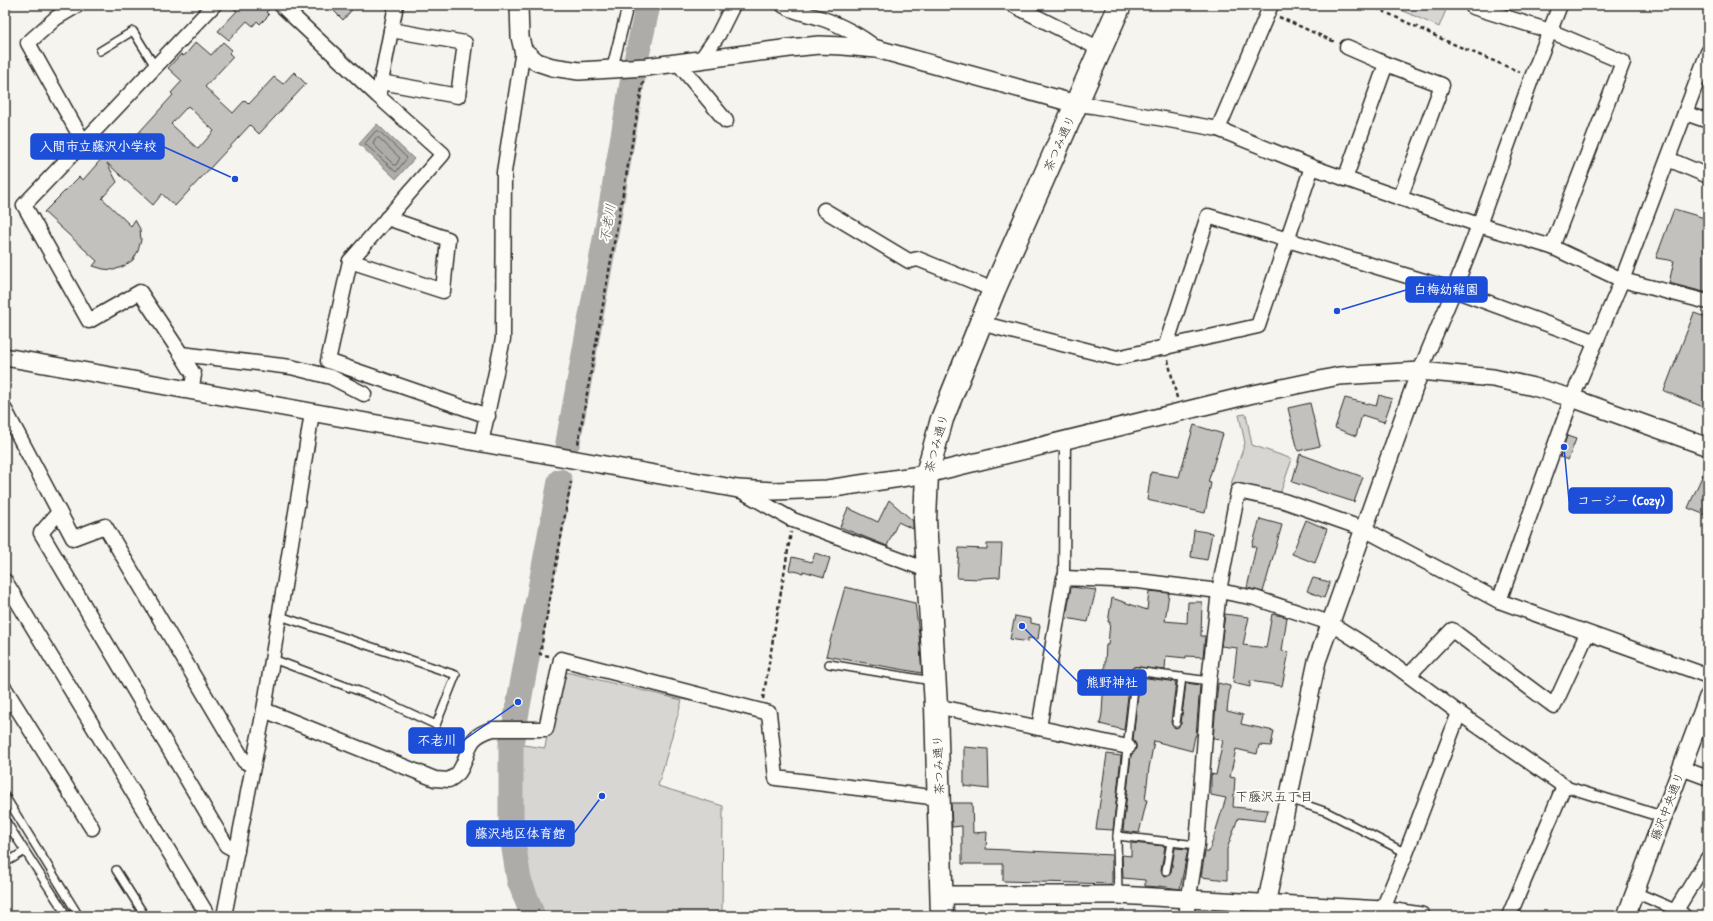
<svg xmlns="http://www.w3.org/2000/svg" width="1713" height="921" font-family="'Patrick Hand','Klee One',sans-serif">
	<rect width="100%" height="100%" fill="#f5f4ef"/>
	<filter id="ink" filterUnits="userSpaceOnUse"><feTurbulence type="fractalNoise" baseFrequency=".025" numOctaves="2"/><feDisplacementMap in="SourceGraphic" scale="8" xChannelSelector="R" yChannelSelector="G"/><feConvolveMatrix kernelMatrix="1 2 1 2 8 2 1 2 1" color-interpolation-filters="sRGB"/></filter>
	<g filter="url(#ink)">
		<!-- green -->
		<g fill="#d7d6d2" stroke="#81807e">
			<polygon points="1390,5 1448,5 1439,27"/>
			<polygon points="1246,414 1252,445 1292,459 1280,494 1231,484 1245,443 1239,415"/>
			<polygon points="558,670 682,700 658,786 723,806 722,916 536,916 513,824 516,744 545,748"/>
		</g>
		<!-- water -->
		<polygon fill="#adaca9" stroke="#797877" points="377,124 414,159 396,179 359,144"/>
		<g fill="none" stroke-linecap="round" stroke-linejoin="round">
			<!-- shore -->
			<g stroke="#5f5f5d" stroke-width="1">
				<polygon points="376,131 379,131 407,158 396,172 365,144"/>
				<polygon points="376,138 379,138 400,158 396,165 394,165 373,144"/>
			</g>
			<!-- river -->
			<g stroke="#adaca9" stroke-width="25">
				<polyline points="568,442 608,223 636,60 648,5"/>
				<polyline points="533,916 519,880 511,830 511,744 560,481"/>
			</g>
		</g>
		<!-- building -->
		<g fill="#c2c1be" stroke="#2b2b2b" fill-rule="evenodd">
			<polygon points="230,5 273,5 273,6 266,12 269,15 260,24 257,21 253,26 247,21 229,40 218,31 237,11"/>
			<polygon points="328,5 356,5 343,20"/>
			<path d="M196,42l15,13 12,-13 9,8 -3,3 4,4 -28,30 28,26 12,-13 4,4 25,-27 9,7 11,-12 12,12 -47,50 -9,-9 -75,81 -13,-12 -9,11 -46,-42 10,19 -15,16 29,28 4,-6 5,9 1,11 -3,11 -5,9 -9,6 -10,4 -11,-1 -10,-3 4,-5 -53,-49 35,-35 4,3 20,-23 -2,-1 10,-12 4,4 14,-14 5,4 39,-43 -2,-2 11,-12 -14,-13 13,-14 2,2 3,-2zM188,106l26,25 -16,18 -27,-25z"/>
			<polygon points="1674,209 1708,219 1708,293 1669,283 1674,261 1656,258"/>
			<polygon points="1694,313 1708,318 1708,409 1664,391"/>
			<polygon points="1379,395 1392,399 1384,422 1362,415 1356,436 1335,428 1345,398 1376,406"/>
			<polygon points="1310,403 1320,446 1298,451 1288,408"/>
			<polygon points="1194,425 1223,434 1208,482 1211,483 1205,513 1147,500 1151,472 1179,477"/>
			<polygon points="1567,436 1576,439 1568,460 1560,457"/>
			<polygon points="1300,454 1363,477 1354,502 1292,482"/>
			<polygon points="1708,463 1708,516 1688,508"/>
			<polygon points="889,500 913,521 913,529 898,522 887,546 840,527 848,508 878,522"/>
			<polygon points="1260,519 1282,525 1263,592 1247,588 1256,547 1252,546"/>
			<polygon points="1306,520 1327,529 1315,563 1292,554"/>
			<polygon points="1194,530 1212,533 1207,560 1191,557"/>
			<polygon points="987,544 1002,544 1000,577 982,578 981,579 957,578 959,548 987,549"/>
			<polygon points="815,553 830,558 824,577 803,571 803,573 789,570 792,557 812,562"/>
			<polygon points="1313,578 1330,582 1324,598 1307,591"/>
			<polygon points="845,587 915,603 919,634 922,673 826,656"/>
			<polygon points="1071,587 1096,590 1088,622 1066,618"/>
			<polygon points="1149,591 1169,593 1165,621 1187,623 1188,602 1202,602 1201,636 1205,636 1203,657 1186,656 1186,658 1166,656 1165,670 1134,667 1131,670 1124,730 1100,724 1102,713 1106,645 1108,645 1110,622 1108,622 1112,598 1147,610"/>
			<polygon points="1225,614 1249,617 1243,645 1266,648 1272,614 1287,617 1282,651 1289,652 1282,686 1250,681 1250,687 1233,683 1237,648 1221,646"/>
			<polygon points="1015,616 1031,619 1031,623 1040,625 1038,639 1028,638 1028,642 1010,639"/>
			<polygon points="1140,677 1176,682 1171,722 1172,725 1175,728 1178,727 1181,724 1186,683 1200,685 1196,736 1195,736 1192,751 1154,741 1149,768 1145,800 1147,800 1139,833 1123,831 1131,755 1136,748 1136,744 1133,740"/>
			<polygon points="1218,683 1230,686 1227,711 1243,715 1241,724 1274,731 1271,746 1259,745 1257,754 1236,749 1230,777 1235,778 1233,807 1268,810 1265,821 1238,818 1227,849 1227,880 1201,877 1205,852 1209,852 1226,798 1211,795 1211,774 1216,775 1223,740 1213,739"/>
			<polygon points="964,747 988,749 989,789 964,786"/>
			<polygon points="1107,754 1121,756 1113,830 1096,829"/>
			<polygon points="951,803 972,803 973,833 987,832 986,849 1112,855 1112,884 1003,881 1003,864 962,864 962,826 952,827"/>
			<polygon points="1131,843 1165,846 1161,871 1163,875 1166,876 1171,872 1175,848 1188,849 1180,889 1159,886 1159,887 1145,886 1145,880 1123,878 1122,855 1131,856"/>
		</g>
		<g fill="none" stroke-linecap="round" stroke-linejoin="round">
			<!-- service casing -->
			<g stroke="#2b2b2b" stroke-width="10">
				<g id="service">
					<polyline points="100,51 133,31 156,68"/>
					<polyline points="273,659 380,699 436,725 456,675 280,616"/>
					<polyline points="829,664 932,681"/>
					<polyline points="5,710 14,704"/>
					<polyline points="1176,723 1182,677"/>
					<polyline points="5,796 79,916"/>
					<polyline points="1289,799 1327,812 1406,853"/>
					<polyline points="5,820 67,916"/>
					<polyline points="1117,836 1197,845"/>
					<polyline points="5,863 25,851"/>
					<polyline points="116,870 145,916"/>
					<polyline points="1166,871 1171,842"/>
					<polyline points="1118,895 1117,836 1136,671 1209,681"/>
				</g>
			</g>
			<!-- pedestrian casing -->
			<g stroke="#2b2b2b" stroke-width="13">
				<g id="pedestrian">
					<polyline points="612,69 628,5"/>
					<polyline points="1064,578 1065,441"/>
					<polyline points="1564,786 1663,817"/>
					<polyline points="1634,892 1676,910"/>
				</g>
			</g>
			<!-- minor casing -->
			<g stroke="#2b2b2b" stroke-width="17">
				<g id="minor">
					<polyline points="78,5 56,18 28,43 84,143"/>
					<polyline points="214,5 24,205 89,321 140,292 181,354 291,367 331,377 364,394"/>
					<polyline points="281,5 378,96 443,154 350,261 328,361 488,416"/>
					<path d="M783,5c11,7 24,9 37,13 19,6 43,19 57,31"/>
					<polyline points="1013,5 1100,49"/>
					<polyline points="1473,5 1473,7 1550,31 1623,62 1552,247"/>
					<polyline points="1347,47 1386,64"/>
					<polyline points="700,61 718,35 733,5"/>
					<polyline points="678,63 726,121"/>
					<polyline points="381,82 458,96 465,43 391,30"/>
					<polyline points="379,92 396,5"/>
					<polyline points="1076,104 1093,106 1218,129 1312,167 1400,198 1479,225 1552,247 1622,280 1708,302"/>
					<polyline points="1685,113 1708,121"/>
					<polyline points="1218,129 1271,5"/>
					<polyline points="1668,159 1708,176"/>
					<polyline points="1345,179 1386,64 1442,85 1400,198"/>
					<polyline points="824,210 909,261 918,259 994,290"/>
					<polyline points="350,261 443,291 448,239 387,218"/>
					<polyline points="980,323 1117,358 1258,326 1312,167"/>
					<polyline points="1165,348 1208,216 1454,290 1596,342"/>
					<polyline points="181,354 194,375 191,391"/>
					<polyline points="1420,371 1454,290 1479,225 1532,77 1560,5"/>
					<polyline points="5,410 73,538 105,526 244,761 253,766"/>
					<polyline points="481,443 503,339 504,172 523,50"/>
					<polyline points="738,489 793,520 927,570"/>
					<polyline points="59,512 41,533 226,845 237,851"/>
					<polyline points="5,581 208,916"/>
					<polyline points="1499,601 1572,398 1622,280 1708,52"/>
					<polyline points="1409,675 1452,630 1554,706 1587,634"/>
					<polyline points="5,689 92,828"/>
					<polyline points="936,706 1128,747"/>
					<path d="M264,710l171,69 14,1c3,-2 8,-5 10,-8 13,-20 4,-34 34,-43h53l15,-70 208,54 7,65 163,20"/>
					<polyline points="1039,728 1064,578 1138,581 1219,591 1255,598 1330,623 1385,658 1459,713 1564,786 1509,916"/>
					<polyline points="1681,768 1708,778"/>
					<polyline points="224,916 264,710 312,413"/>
					<polyline points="1186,916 1197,845 1209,681 1219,591 1238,491 1284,501 1364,529 1499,601 1708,676"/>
					<polyline points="1380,916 1406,853 1459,713"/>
					<polyline points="1684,916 1676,910 1708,858"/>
				</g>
			</g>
			<!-- tertiary casing -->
			<g stroke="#2b2b2b" stroke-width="20">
				<g id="tertiary">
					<polyline points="519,5 520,37 523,50 537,62 552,67 579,71 646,67 790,48 819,45 843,46 877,49 1076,104"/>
					<polyline points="5,357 738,489 774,491 827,489 927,474 1249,395 1339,376 1420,371 1493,378 1534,387 1572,398 1708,447"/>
					<polyline points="942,895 1118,895 1382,910 1421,916"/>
					<polyline points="1266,905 1317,661 1420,371"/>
					<polyline points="1626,916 1708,697"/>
				</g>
			</g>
			<!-- primary casing -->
			<g stroke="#2b2b2b" stroke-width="25">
				<polyline id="primary" points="942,916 936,706 925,520 927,474 942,419 994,290 1120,5"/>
			</g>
			<!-- path -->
			<g stroke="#2b2b2b" stroke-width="2.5" stroke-dasharray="4 3" stroke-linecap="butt">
				<polyline points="1370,5 1446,41 1520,72"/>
				<polyline points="1279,17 1335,42"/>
				<polyline points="1168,360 1177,398"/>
				<polyline points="578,444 643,82"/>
				<polyline points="549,656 540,654 571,482"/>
				<polyline points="763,699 791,532"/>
			</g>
			<!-- service -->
			<use href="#service" stroke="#fdfcf7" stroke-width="7"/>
			<!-- pedestrian -->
			<use href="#pedestrian" stroke="#fdfcf7" stroke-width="10"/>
			<!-- minor -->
			<use href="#minor" stroke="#fdfcf7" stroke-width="14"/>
			<!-- tertiary -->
			<use href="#tertiary" stroke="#fdfcf7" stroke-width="17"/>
			<!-- primary -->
			<use href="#primary" stroke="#fdfcf7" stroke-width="22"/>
		</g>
	</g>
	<g text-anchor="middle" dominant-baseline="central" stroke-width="4" stroke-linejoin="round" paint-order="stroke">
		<!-- street labels -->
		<g font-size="12" fill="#2b2b2b" stroke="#fdfcf7">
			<text transform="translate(1059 143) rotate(-66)">茶つみ通り</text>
			<text transform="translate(936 443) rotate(-75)">茶つみ通り</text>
			<text transform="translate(938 765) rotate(-92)">茶つみ通り</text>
			<text transform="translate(1667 806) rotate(-69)">藤沢中央通り</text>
		</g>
		<!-- water labels -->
		<g font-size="13" font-style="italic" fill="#585857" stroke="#fdfcf7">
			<text transform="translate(607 223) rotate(-80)">不老川</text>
		</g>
		<!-- neighbourhood labels -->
		<g font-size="13" fill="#2b2b2b" stroke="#fdfcf7">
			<text x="1274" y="796">下藤沢五丁目</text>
		</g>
	</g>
	<!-- callouts -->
	<path fill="none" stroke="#1d4ed8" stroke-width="1.5" d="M235 179L164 147M1337 311L1406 290M1564 447L1569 501M1022 626L1078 682M518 702L464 740M602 796L574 833"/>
	<g fill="#1d4ed8" stroke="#fdfcf7" stroke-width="1.5">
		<circle cx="235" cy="179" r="4"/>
		<circle cx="1337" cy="311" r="4"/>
		<circle cx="1564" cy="447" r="4"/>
		<circle cx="1022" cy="626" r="4"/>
		<circle cx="518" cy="702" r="4"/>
		<circle cx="602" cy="796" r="4"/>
	</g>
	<g fill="#1d4ed8" stroke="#1d4ed8" stroke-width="1.5">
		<rect x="31" y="134" width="133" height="25" rx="4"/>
		<rect x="1406" y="277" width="81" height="25" rx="4"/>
		<rect x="1569" y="488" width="103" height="25" rx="4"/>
		<rect x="1078" y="670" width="68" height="25" rx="4"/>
		<rect x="409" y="728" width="55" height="25" rx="4"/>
		<rect x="467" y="821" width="107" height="25" rx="4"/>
	</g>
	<g font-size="13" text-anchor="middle" font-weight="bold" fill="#fff">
		<text x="98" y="151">入間市立藤沢小学校</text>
		<text x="1446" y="294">白梅幼稚園</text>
		<text x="1621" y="505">コージー (Cozy)</text>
		<text x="1112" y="687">熊野神社</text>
		<text x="437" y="745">不老川</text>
		<text x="520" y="838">藤沢地区体育館</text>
	</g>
	<!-- margin -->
	<rect width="1713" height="921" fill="none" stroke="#fdfcf7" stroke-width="20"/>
	<rect x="10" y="10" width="1693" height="901" fill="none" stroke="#2b2b2b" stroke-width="1.5" filter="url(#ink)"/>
</svg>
